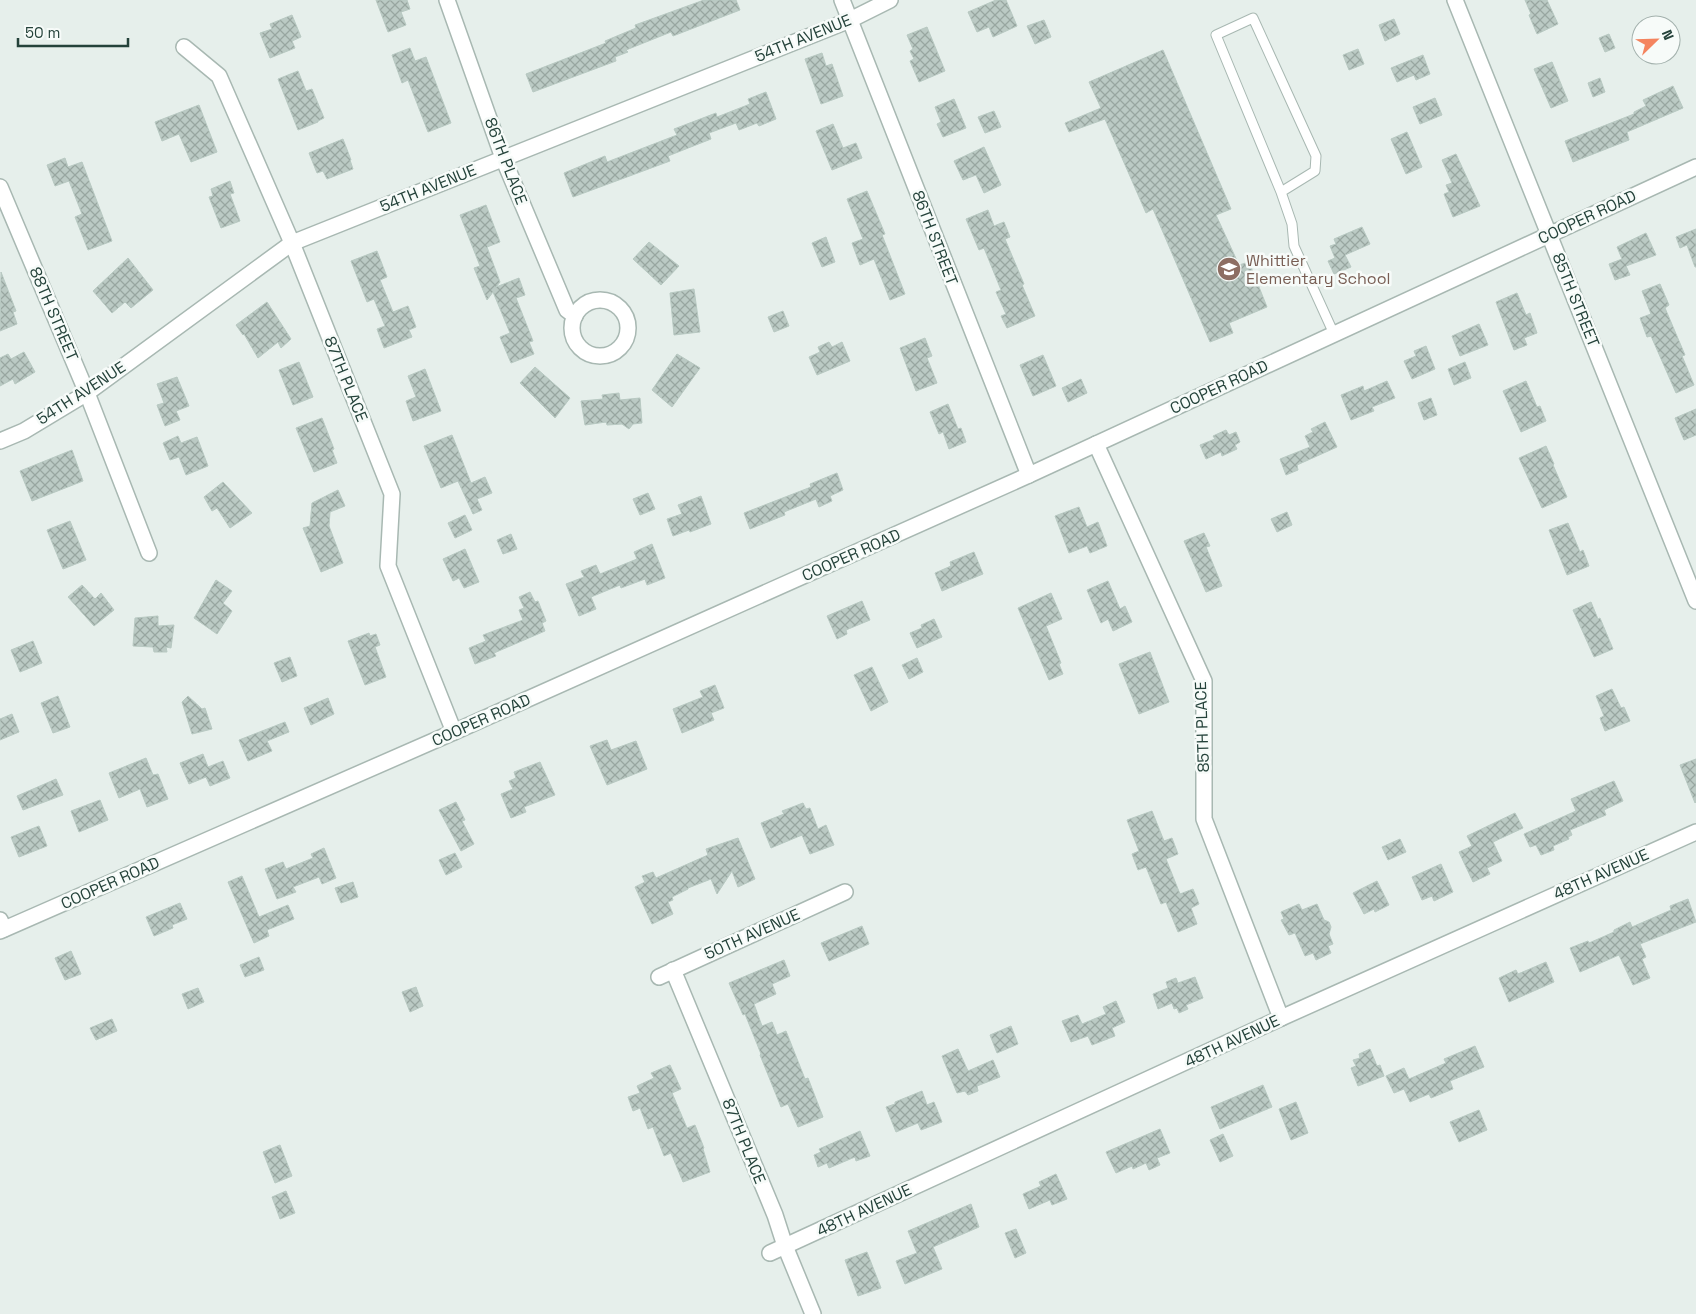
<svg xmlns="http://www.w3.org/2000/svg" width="1696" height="1314" font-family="'Space Grotesk',sans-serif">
	<defs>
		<pattern id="building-cross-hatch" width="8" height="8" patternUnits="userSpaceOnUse" patternTransform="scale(1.25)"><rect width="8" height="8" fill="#bbcac4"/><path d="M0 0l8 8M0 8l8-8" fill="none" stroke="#98a6a0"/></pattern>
	</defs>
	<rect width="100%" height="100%" fill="#e6efeb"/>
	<!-- building -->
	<g fill="url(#building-cross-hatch)" stroke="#b8c9c2">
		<polygon points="376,0 407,0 410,9 401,12 406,25 388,32"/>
		<polygon points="704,0 736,0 740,10 673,36 671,32 626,50 628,52 615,57 616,61 533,92 526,74 606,43 605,41 636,28 635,25"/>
		<polygon points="996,0 1006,0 1017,26 993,37 989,27 977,32 968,12"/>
		<polygon points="1525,0 1547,0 1558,24 1537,34 1529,15 1531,14"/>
		<polygon points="292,15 301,37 292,41 295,48 270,58 260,33 272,29 270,24"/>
		<polygon points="1394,19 1400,34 1385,41 1379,25"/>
		<polygon points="1044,20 1051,37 1035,44 1027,26"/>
		<polygon points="927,27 945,71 919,82 910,61 914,59 910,51 913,49 907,35"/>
		<polygon points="1609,34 1615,48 1605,52 1599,38"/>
		<polygon points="410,48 415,61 426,57 451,123 428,132 408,80 402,83 392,55"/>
		<polygon points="1358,49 1364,64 1349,70 1343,55"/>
		<polygon points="1163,50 1231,209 1216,215 1239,265 1249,262 1267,307 1229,323 1233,333 1210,342 1153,209 1146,213 1105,119 1069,132 1065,123 1101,108 1089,82"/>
		<polygon points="822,53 826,66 832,64 843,96 821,104 805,59"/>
		<polygon points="1423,55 1430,74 1416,80 1414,75 1397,82 1391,68"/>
		<polygon points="1552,62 1568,101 1551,108 1534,69"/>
		<polygon points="298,71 306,91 312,89 324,118 318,121 318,122 298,130 278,79"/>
		<polygon points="1600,78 1605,92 1593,97 1588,83"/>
		<polygon points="1673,86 1683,108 1627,132 1629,140 1573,162 1565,141 1634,114 1634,112 1646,106 1643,100"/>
		<polygon points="766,92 776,119 759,126 757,123 739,130 736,123 709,133 711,139 668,156 670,161 573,197 564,173 605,156 607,162 677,135 674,129 716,113 717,117 750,104 748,99"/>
		<polygon points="1435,98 1442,115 1420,124 1413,107"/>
		<polygon points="954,99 966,128 943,137 937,124 941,122 935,107"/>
		<polygon points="199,105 217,152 191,162 179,134 162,141 155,122"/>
		<polygon points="994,111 1001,127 985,133 978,117"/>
		<polygon points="833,124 843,148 856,143 862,158 832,170 816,131"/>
		<polygon points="1407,132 1422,167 1406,174 1391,139"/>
		<polygon points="343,139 351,160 350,160 353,169 327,179 323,171 317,173 309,153"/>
		<polygon points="984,147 1001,185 984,193 976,175 963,180 954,161"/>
		<polygon points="1456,154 1480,206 1453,217 1444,194 1449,192 1446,185 1452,183 1442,160"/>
		<polygon points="65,158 68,167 82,162 112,241 88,250 75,217 82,214 69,181 55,186 47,165"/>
		<polygon points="230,181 234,193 230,194 240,221 221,228 209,197 213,196 211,189"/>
		<polygon points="867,191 885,234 882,235 905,294 890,300 874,259 860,265 852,243 863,239 847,199"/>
		<polygon points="486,205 500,242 487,247 500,282 496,287 519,278 525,295 516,298 533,341 529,342 534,354 511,363 500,337 510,333 493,292 487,300 474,268 480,266 460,215"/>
		<polygon points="988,210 994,226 1004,222 1010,237 1005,239 1024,284 1022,285 1035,316 1007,328 1001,316 1006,314 996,292 1001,290 984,248 979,250 966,219"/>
		<polygon points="1362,227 1370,244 1345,255 1351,267 1334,274 1328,261 1335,258 1330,246 1336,244 1334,239"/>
		<polygon points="1696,229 1696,267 1695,267 1687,245 1680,248 1676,237"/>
		<polygon points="1646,233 1656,255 1626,266 1630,275 1615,280 1609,264 1622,259 1617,247"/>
		<polygon points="826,237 835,262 822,267 812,243"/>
		<polygon points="649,242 679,266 661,285 633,259"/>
		<polygon points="377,251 387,277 380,280 393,312 408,306 416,327 409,330 412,337 384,348 377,329 385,326 374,299 367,302 351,261"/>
		<polygon points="128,258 153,290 131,308 125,302 112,313 93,291"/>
		<polygon points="1,272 16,311 13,312 17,324 0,331"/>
		<polygon points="1660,284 1669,305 1665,308 1685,355 1682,356 1694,385 1676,393 1651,336 1647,337 1640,318 1651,314 1642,291"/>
		<polygon points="694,289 700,332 674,335 670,293"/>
		<polygon points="1517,293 1526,315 1530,313 1537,333 1524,338 1527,345 1514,350 1496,302"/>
		<polygon points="267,302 291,339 281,348 278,342 258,358 244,334 243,335 236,325"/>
		<polygon points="783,311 789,326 774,332 768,317"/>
		<polygon points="1479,324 1488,345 1460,356 1452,336"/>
		<polygon points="925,338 932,356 927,358 937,383 916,391 900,348"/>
		<polygon points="829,342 832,347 842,342 850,361 817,375 809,357 820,352 818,347"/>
		<polygon points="1426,346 1435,369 1412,379 1404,361 1416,356 1414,351"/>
		<polygon points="24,352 35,372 15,384 13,379 0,386 0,358 8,354 11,359"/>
		<polygon points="677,354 700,368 672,407 652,390"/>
		<polygon points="1043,355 1056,386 1033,396 1020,365"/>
		<polygon points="299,362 313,397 293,405 279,370"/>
		<polygon points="1465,362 1471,378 1454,385 1448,369"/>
		<polygon points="535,367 570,398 555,418 520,383"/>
		<polygon points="425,369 441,411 413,421 406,401 416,397 408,376"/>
		<polygon points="177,377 189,406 176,411 180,420 165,426 157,405 164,403 157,384"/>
		<polygon points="1081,379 1087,393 1068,402 1062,388"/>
		<polygon points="1387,381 1395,398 1372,407 1374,411 1351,420 1341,395 1363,386 1364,391"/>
		<polygon points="1526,381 1537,407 1540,406 1546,421 1521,432 1503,391"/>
		<polygon points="619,393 620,400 640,398 642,423 633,424 629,429 622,424 607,425 606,422 585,425 581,401 603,399 602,395"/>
		<polygon points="1431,398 1437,415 1424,420 1418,403"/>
		<polygon points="948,404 958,429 961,428 966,442 949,449 943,432 939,434 930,412"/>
		<polygon points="1696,409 1696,435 1684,440 1675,418"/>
		<polygon points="322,418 334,449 332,450 337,463 314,472 296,428"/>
		<polygon points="1325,422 1337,447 1297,465 1298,470 1286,475 1280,459 1310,447 1305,436 1313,432 1311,429"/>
		<polygon points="1226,430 1229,435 1236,432 1240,442 1235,445 1237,449 1222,456 1221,452 1206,459 1200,445 1215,439 1213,436"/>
		<polygon points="452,435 471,483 485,477 492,493 477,499 482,510 473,514 458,481 441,488 424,446"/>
		<polygon points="178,436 181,443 197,437 208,466 186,475 179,457 170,460 163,443"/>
		<polygon points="1546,446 1554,464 1553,465 1567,497 1542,508 1519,458"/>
		<polygon points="72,450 83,481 32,501 20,471"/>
		<polygon points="837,473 843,490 830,496 832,501 819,507 816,499 784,512 785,515 750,529 744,513 811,487 810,484"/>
		<polygon points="223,482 252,513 230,528 217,508 212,511 204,497"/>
		<polygon points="338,490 345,506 330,512 329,526 343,563 321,572 303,528 310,526 312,503"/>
		<polygon points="648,493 655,509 640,515 633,499"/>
		<polygon points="701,496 711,524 690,532 689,530 673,536 667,519 682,514 678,505"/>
		<polygon points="1079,507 1087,527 1098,522 1107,546 1090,553 1087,546 1069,553 1055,516"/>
		<polygon points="1287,512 1292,525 1277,532 1271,519"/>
		<polygon points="465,515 472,530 455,538 448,523"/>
		<polygon points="70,521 86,560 63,569 47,530"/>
		<polygon points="1568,523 1580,552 1583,550 1589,566 1567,575 1549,530"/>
		<polygon points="1204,533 1210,546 1206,547 1222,586 1206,592 1184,541"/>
		<polygon points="511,534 517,549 503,554 497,540"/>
		<polygon points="652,544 665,578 647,585 645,579 621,588 620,585 591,597 596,609 579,616 566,584 584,577 581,571 596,565 600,574 637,559 634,552"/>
		<polygon points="465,549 479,582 464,588 459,578 453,581 443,559"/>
		<polygon points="974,552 983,574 942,591 935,573 951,566 950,562"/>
		<polygon points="216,580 232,591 223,603 232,611 217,634 194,618"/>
		<polygon points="1108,581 1120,609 1125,606 1132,622 1113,631 1108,619 1101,623 1087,590"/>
		<polygon points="82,585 95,599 101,593 114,610 94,626 68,597"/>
		<polygon points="530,592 535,602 538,601 546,621 542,623 545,631 494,653 496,656 475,664 469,648 486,641 483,635 523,620 519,610 524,608 519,597"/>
		<polygon points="1051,593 1062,619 1046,626 1061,663 1059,664 1063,674 1049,680 1018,608"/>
		<polygon points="862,601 870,620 846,630 847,634 837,639 827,616"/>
		<polygon points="1591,602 1598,619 1600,618 1613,649 1594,657 1573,610"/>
		<polygon points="158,616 158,626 174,625 171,648 166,647 167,652 154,652 153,647 133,646 135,618"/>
		<polygon points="934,619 942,637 917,648 910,633 922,628 921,625"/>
		<polygon points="369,633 370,636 376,634 380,645 375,647 386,677 365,685 348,641"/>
		<polygon points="33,641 42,663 20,672 11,650"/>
		<polygon points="1150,652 1169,702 1139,714 1119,664"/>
		<polygon points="290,657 297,676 282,682 274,663"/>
		<polygon points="917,658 923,672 909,679 902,665"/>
		<polygon points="872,667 888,702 871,711 854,675"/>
		<polygon points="715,685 724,708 711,713 714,720 682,733 673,709 703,697 700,691"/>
		<polygon points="1612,689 1621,708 1624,707 1630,721 1605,731 1600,718 1604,716 1596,696"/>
		<polygon points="58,696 70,727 53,733 41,703"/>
		<polygon points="188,696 202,709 205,708 212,729 192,734 182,702"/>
		<polygon points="328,698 334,714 311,725 304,708"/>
		<polygon points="12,714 19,732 0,740 0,719"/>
		<polygon points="285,722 289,732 267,741 272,751 248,761 239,740"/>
		<polygon points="607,740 611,750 636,741 647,769 607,785 590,746"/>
		<polygon points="203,754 208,767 223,761 230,778 210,786 206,777 189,784 180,763"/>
		<polygon points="146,758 153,775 158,774 168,799 147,807 140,789 119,798 109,773"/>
		<polygon points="1696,759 1696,802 1695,803 1680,765"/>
		<polygon points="540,762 555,795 524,807 526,812 511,818 501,794 513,789 509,781 516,778 514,772"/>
		<polygon points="56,779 63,795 23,810 17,796"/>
		<polygon points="1614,781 1623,801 1604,810 1606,815 1570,830 1572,835 1568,837 1569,839 1553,846 1554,850 1541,855 1536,845 1530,847 1524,834 1576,811 1571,799"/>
		<polygon points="100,800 108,820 79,832 71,811"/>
		<polygon points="456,802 465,820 462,821 474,844 461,851 439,810"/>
		<polygon points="803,803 806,809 810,808 818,829 826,825 834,845 810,854 802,835 771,848 761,823 784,814 782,811"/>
		<polygon points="1152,811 1164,841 1172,838 1178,854 1166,859 1180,894 1193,889 1199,904 1191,908 1197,924 1178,932 1166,902 1161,904 1146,867 1138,870 1132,854 1139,851 1127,820"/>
		<polygon points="1515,813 1523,828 1493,842 1502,861 1487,868 1490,874 1473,882 1459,852 1472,846 1467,836"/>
		<polygon points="39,826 47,846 19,857 11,837"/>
		<polygon points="738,838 755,879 738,887 732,871 717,894 711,879 688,888 688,889 672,897 673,900 668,902 673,914 652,924 635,887 645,882 642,876 653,872 656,878 708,855 706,849"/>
		<polygon points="1400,839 1406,852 1388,860 1382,847"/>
		<polygon points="324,848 336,878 322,884 319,877 293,887 296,892 277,899 265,869 283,862 286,869 313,858 311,854"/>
		<polygon points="455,853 462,867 446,875 439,860"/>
		<polygon points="1441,864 1453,892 1434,901 1432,896 1422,900 1412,877"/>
		<polygon points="242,876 259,917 288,905 294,919 267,930 269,936 254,943 228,882"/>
		<polygon points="1377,881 1389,905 1375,912 1374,909 1364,914 1353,893"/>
		<polygon points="353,882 358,897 341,903 335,888"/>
		<polygon points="1688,899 1696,922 1640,944 1646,957 1642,959 1650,978 1633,985 1619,955 1580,972 1570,948 1588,941 1589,943 1614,932 1614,930 1630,922 1632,927 1671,910 1670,906"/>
		<polygon points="180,903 187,919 172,925 173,928 154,936 146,917"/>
		<polygon points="1299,904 1302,910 1317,904 1324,920 1329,922 1331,927 1329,934 1333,944 1328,946 1331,953 1316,960 1313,953 1305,956 1295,933 1289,935 1281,920 1284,919 1281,912"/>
		<polygon points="862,926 869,944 829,961 821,943"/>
		<polygon points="71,951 81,974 65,980 55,958"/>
		<polygon points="259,957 264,970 245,977 240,965"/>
		<polygon points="784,960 790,976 772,984 776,994 754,1004 762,1026 772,1022 777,1035 786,1031 805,1079 808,1078 823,1117 798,1127 788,1104 781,1107 760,1055 761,1054 745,1014 743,1015 729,983"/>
		<polygon points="1546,962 1554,982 1509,1002 1499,978 1516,970 1518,974"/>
		<polygon points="1195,977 1203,998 1186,1005 1188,1009 1179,1013 1177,1008 1174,1009 1172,1003 1158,1009 1153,994 1168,988 1166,982 1176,978 1178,983"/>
		<polygon points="416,987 423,1006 410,1012 402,992"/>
		<polygon points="198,988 204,1002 188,1009 182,994"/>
		<polygon points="1116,1001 1125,1022 1112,1028 1115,1036 1092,1045 1088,1036 1071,1042 1062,1021 1078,1015 1082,1024 1106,1014 1103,1007"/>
		<polygon points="112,1019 117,1031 96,1040 90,1028"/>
		<polygon points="1011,1026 1018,1044 997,1053 990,1035"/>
		<polygon points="1475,1046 1484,1067 1450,1081 1453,1089 1431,1098 1429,1094 1410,1102 1404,1089 1394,1093 1386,1076 1404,1068 1409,1079 1446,1063 1444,1059"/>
		<polygon points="958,1049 968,1071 993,1060 1000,1077 977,1086 978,1091 968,1095 965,1091 957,1093 942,1056"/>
		<polygon points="1370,1049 1377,1066 1380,1065 1384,1076 1358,1086 1351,1068 1356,1066 1353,1060 1360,1058 1359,1054"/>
		<polygon points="670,1065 681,1089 672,1093 687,1128 695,1125 704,1148 703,1149 710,1172 683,1182 671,1153 664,1156 653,1127 648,1129 640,1108 633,1111 628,1097 640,1093 637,1086 654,1078 651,1073"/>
		<polygon points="1263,1085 1272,1107 1220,1129 1211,1107"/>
		<polygon points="922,1091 927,1105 934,1102 942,1122 921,1130 918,1123 896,1132 886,1107 895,1104 895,1102"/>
		<polygon points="1296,1102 1308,1133 1291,1140 1279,1109"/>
		<polygon points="1479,1110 1487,1130 1459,1142 1450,1122"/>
		<polygon points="1160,1129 1170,1153 1157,1158 1160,1165 1149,1170 1146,1163 1133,1169 1132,1166 1116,1173 1106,1152"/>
		<polygon points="860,1131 870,1156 856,1161 855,1157 829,1168 827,1163 818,1167 814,1155 821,1152 819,1149"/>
		<polygon points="1223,1134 1233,1156 1220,1162 1210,1140"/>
		<polygon points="280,1145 292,1176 275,1183 263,1152"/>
		<polygon points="1056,1174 1067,1199 1052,1205 1050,1200 1029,1209 1023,1194 1041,1186 1039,1182"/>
		<polygon points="286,1191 295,1213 280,1219 272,1197"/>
		<polygon points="971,1204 979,1227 933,1247 942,1269 905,1284 896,1261 917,1253 908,1231"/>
		<polygon points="1016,1229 1026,1253 1015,1258 1005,1233"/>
		<polygon points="867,1252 881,1288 858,1296 845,1260"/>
	</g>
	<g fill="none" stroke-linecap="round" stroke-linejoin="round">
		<!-- service casing -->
		<g stroke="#a8b8b2" stroke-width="11">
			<polyline id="service" points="1281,192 1315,171 1316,156 1253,18 1216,35 1281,192 1292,224 1294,246 1334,334"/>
		</g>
		<!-- minor casing -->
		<g stroke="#a8b8b2" stroke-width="18">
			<g id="minor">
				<polyline points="447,0 503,158 567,310 575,316"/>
				<polyline points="842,0 1029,475"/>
				<polyline points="184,47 219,76 292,243 392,494 388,566 454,732"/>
				<polyline points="0,187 87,393 149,553"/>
				<circle cx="600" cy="328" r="28"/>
				<polyline points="0,441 24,431 87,393 292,243 850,20 890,0"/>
				<polyline points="1096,444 1204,681 1204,819 1281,1018"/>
				<polyline points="0,920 4,929"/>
				<polyline points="673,970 775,1215 785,1246 813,1314"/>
				<polyline points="659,977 845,892"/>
				<polyline points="770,1253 1281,1018 1696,832"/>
			</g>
		</g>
		<!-- tertiary casing -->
		<g stroke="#a8b8b2" stroke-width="18">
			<g id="tertiary">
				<polyline points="1455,0 1696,601"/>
				<polyline points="0,931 454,732 1029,475 1696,167"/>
			</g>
		</g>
		<!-- service -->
		<use href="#service" stroke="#fff" stroke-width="9"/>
		<!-- minor -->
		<use href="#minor" stroke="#fff" stroke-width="15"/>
		<!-- tertiary -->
		<use href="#tertiary" stroke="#fff" stroke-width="15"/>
	</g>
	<!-- icons -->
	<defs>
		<g id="school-disc" transform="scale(1.25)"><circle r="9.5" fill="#8d6e63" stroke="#f7fbf9"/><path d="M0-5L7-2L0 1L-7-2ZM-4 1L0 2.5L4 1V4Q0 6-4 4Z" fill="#fff"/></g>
	</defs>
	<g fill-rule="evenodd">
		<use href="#school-disc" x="1229" y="269"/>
	</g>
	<g text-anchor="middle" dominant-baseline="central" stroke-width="5" stroke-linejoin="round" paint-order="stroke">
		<!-- street labels -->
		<g font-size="16" fill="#24423a" stroke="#f7fbf9">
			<text transform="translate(803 38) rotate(-22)">54TH AVENUE</text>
			<text transform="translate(506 161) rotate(69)">86TH PLACE</text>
			<text transform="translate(428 188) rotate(-22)">54TH AVENUE</text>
			<text transform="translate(1587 217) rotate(-25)">COOPER ROAD</text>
			<text transform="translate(935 238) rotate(69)">86TH STREET</text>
			<text transform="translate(1576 300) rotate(68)">85TH STREET</text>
			<text transform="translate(54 314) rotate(67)">88TH STREET</text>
			<text transform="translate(346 379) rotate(68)">87TH PLACE</text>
			<text transform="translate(1219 387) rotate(-25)">COOPER ROAD</text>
			<text transform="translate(81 393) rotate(-33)">54TH AVENUE</text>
			<text transform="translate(851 555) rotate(-24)">COOPER ROAD</text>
			<text transform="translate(481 720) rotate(-24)">COOPER ROAD</text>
			<text transform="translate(1202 727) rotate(-92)">85TH PLACE</text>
			<text transform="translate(1601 874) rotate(-24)">48TH AVENUE</text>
			<text transform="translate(110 883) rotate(-24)">COOPER ROAD</text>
			<text transform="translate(752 934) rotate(-24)">50TH AVENUE</text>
			<text transform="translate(1232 1041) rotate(-25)">48TH AVENUE</text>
			<text transform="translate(744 1141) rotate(68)">87TH PLACE</text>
			<text transform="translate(864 1210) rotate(-25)">48TH AVENUE</text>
		</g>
		<!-- education labels -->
		<g font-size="16" fill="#785e54" stroke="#f7fbf9" text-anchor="start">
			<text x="1246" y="260">Whittier<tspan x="1246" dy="18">Elementary School</tspan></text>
		</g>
	</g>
	<!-- north arrow -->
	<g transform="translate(1656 40) rotate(67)"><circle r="24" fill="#f7fbf9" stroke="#a3b1ad"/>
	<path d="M0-4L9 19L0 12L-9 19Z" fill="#f4845f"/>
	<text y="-8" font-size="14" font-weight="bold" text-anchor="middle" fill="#24423a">N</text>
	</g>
	<!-- scale -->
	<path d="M18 38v8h110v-8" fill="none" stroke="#24423a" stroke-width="2.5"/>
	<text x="25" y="38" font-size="15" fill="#24423a" stroke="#f7fbf9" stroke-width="4" paint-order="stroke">50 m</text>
</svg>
